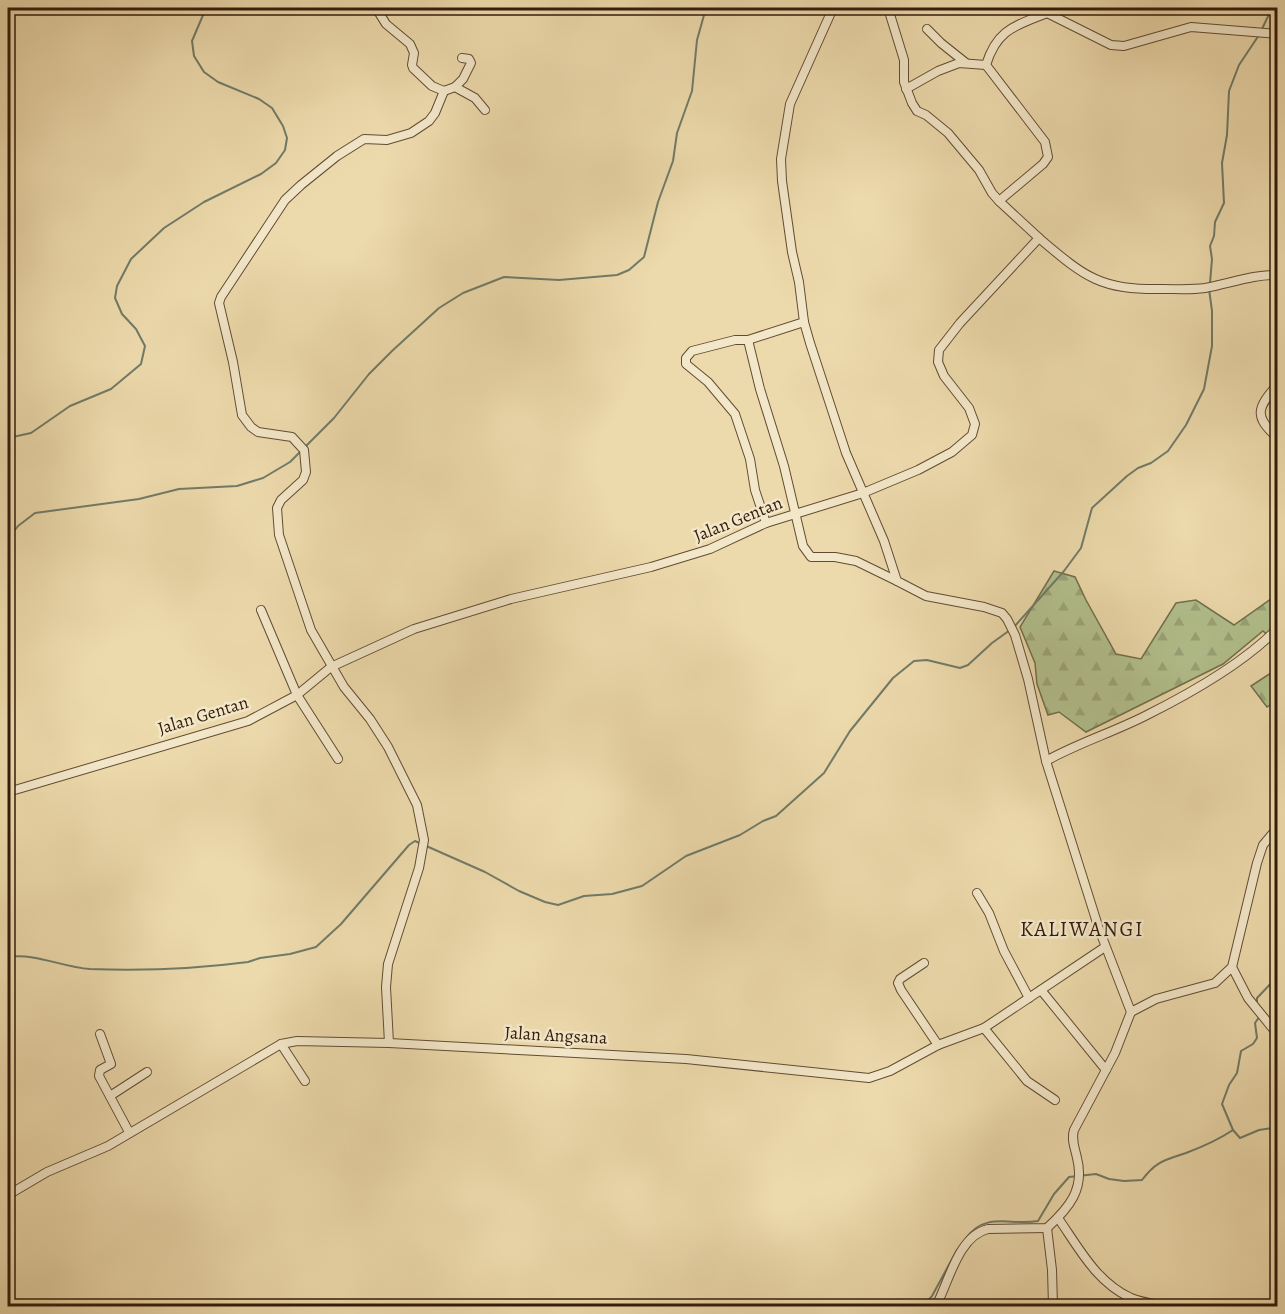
<svg xmlns="http://www.w3.org/2000/svg" width="1285" height="1314" font-family="Alegreya,serif">
	<defs>
		<pattern id="forest-firs" width="22" height="20" patternUnits="userSpaceOnUse" patternTransform="scale(1.5)"><rect width="22" height="20" fill="#b2c18e"/><path d="M5 1l3.5 6h-7zM16 11l3.5 6h-7z" fill="#9aa579"/></pattern>
	</defs>
	<rect width="100%" height="100%" fill="#eddaac"/>
	<filter id="stains"><feTurbulence type="fractalNoise" baseFrequency=".00333" numOctaves="4"/><feColorMatrix values="0 0 0 0 .2 0 0 0 0 .09 0 0 0 0 .02 0 0 0 .5 -.17"/></filter>
	<radialGradient id="worn" r=".72"><stop offset=".6" stop-color="#630" stop-opacity="0"/><stop offset="1" stop-color="#630" stop-opacity=".3"/></radialGradient>
	<!-- forest -->
	<g fill="url(#forest-firs)" stroke="#726e4c" stroke-width="1.5">
		<polygon points="1054,571 1075,577 1086,600 1116,654 1141,659 1176,603 1196,600 1234,625 1271,599 1277,597 1277,644 1263,631 1223,664 1086,732 1059,712 1048,715 1037,684 1035,663 1020,627"/>
		<polygon points="1277,669 1277,701 1267,707 1251,686"/>
	</g>
	<g fill="none" stroke-linecap="round" stroke-linejoin="round">
		<!-- stream -->
		<g stroke="#707b68" stroke-width="2">
			<polyline points="1262,29 1272,8"/>
			<polyline points="1210,283 1212,259 1210,246 1214,236 1215,222 1224,203 1222,163 1227,135 1229,91 1239,65 1259,35"/>
			<polyline points="8,438 31,433 70,406 111,389 141,364 145,346 136,329 122,314 115,298 117,286 131,259 164,228 204,202 261,174 276,163 285,150 287,138 283,126 272,108 259,99 218,82 204,72 194,56 192,41 206,8"/>
			<polyline points="8,539 18,526 35,513 139,499 179,489 237,486 263,478 290,462 334,418 369,374 392,351 439,308 463,293 504,277 559,280 617,275 629,270 644,257 658,202 673,161 677,133 692,91 697,40 706,8"/>
			<polyline points="1014,627 1064,571 1081,548 1092,508 1127,476 1138,468 1151,463 1168,451 1186,425 1204,389 1212,346 1212,311 1209,289"/>
			<path d="M8,957c29,-4 53,10 82,12 53,2 105,0 158,-7l12,-4 30,-4 26,-7 25,-23 68,-79 6,-4 70,31 34,19 26,11 13,3 26,-9 28,-2 30,-8 44,-30 54,-21 23,-14 13,-5 48,-43 26,-42 43,-53 21,-17 13,-1 33,8 8,-3 24,-22 18,-13"/>
			<polyline points="1257,1004 1257,998 1278,976"/>
			<polyline points="1233,1130 1222,1104 1229,1085 1237,1073 1241,1051 1253,1044 1257,1038 1255,1023 1260,1016"/>
			<path d="M966,1238c20,-27 45,-12 72,-17l16,-27 15,-17 27,-3 13,5 15,2 18,-1c14,-19 23,-20 44,-27 16,-6 32,-13 47,-23l7,8 19,-8 19,-3"/>
			<polyline points="879,1306 880,1306"/>
			<polyline points="923,1306 932,1296 957,1250"/>
		</g>
		<!-- minor casing -->
		<g stroke="#614c33" stroke-width="10">
			<g id="minor">
				<polyline points="376,8 386,24 410,44 414,53 412,65 413,68 432,86 444,91"/>
				<polyline points="833,8 790,104 781,159 782,181 792,252 799,282 804,322 810,343 846,453 884,541 897,581 926,596 984,607 1002,613 1007,619 1015,635 1028,679 1046,761"/>
				<polyline points="888,8 904,60 904,82 912,103 917,111 926,115 948,133 979,170 992,193 999,201"/>
				<polyline points="1047,13 1111,45 1124,46 1191,27 1278,34"/>
				<polyline points="927,29 941,43 966,63"/>
				<polyline points="455,87 463,79 471,63 469,59 462,58"/>
				<polyline points="906,89 938,71 959,63 986,65"/>
				<polyline points="444,91 455,87 475,98 485,110"/>
				<path d="M1039,238c47,40 61,52 124,51 14,0 28,1 42,-1 23,-4 49,-14 73,-13"/>
				<polyline points="748,340 804,322"/>
				<path d="M1278,384c-21,24 -25,32 0,54"/>
				<polyline points="766,523 755,490 750,459 735,414 708,382 686,364 686,358 692,351 735,340 748,340 760,389 784,466 803,546 811,557 835,557 856,561 897,581"/>
				<polyline points="261,610 297,695 338,759"/>
				<path d="M8,792l240,-71 49,-26 34,-28 83,-38 97,-30 140,-32 59,-18 56,-26 97,-30 55,-23 34,-18 20,-17 3,-11 -6,-16 -25,-32 -6,-14 1,-12 21,-27 79,-85 -40,-37 44,-37 5,-7 -3,-15 -59,-77c11,-36 29,-39 61,-52v-5"/>
				<polyline points="977,893 989,913 1004,951 1029,998"/>
				<polyline points="924,963 900,979 898,983 901,990 938,1045"/>
				<polyline points="1232,967 1248,998 1278,1035"/>
				<polyline points="1041,990 1106,1070"/>
				<polyline points="1131,1012 1156,999 1215,983 1232,967 1257,863 1263,845 1278,827"/>
				<polyline points="984,1028 1027,1081 1055,1100"/>
				<polyline points="100,1034 111,1064 100,1070 99,1076 129,1132"/>
				<polyline points="389,1043 386,987 388,964 419,868 424,840 417,805 388,747 370,719 344,687 311,630 279,535 277,508 281,500 303,480 306,472 304,450 292,437 258,432 251,427 242,415 233,362 219,303 221,297 285,200 301,185 337,156 364,139 387,140 411,133 429,121 435,113 444,91"/>
				<polyline points="281,1044 305,1081"/>
				<polyline points="110,1096 147,1072"/>
				<polyline points="8,1195 47,1172 108,1146 281,1044 297,1041 389,1043 557,1052 686,1059 869,1078 890,1071 938,1045 984,1028 1105,947"/>
				<path d="M1058,1218c21,30 38,64 73,80 10,4 22,6 32,8"/>
				<polyline points="1047,1228 1052,1270 1053,1306"/>
				<path d="M936,1306c13,-24 22,-70 52,-77l59,-1c22,-20 38,-39 30,-70 -2,-10 -6,-18 -3,-28l41,-77 16,-41 -32,-83 -53,-168c32,-18 68,-29 101,-46 44,-22 96,-51 131,-87"/>
			</g>
		</g>
		<!-- minor -->
		<use href="#minor" stroke="#f3e7c9" stroke-width="8"/>
	</g>
	<g text-anchor="middle" dominant-baseline="central" stroke-width="5" stroke-linejoin="round" paint-order="stroke">
		<!-- street labels -->
		<g font-size="18" fill="#321c0b" stroke="#f3e7c9">
			<text transform="translate(738 519) rotate(-22)">Jalan Gentan</text>
			<text transform="translate(203 715) rotate(-17)">Jalan Gentan</text>
			<text transform="translate(556 1035) rotate(3)">Jalan Angsana</text>
		</g>
		<!-- quarter labels -->
		<g font-size="21" letter-spacing="1.5" fill="#321c0b" stroke="#f3e7c9">
			<text x="1082" y="929">KALIWANGI</text>
		</g>
	</g>
	<!-- margin -->
	<rect width="1285" height="1314" fill="none" stroke="#eddaac" stroke-width="30"/>
	<rect x="9" y="9" width="1267" height="1296" fill="none" stroke="#321c0b" stroke-width="3"/>
	<rect x="15" y="15" width="1255" height="1284" fill="none" stroke="#321c0b" stroke-width="1.5"/>
	<rect width="100%" height="100%" filter="url(#stains)"/>
	<rect width="100%" height="100%" fill="url(#worn)"/>
</svg>
